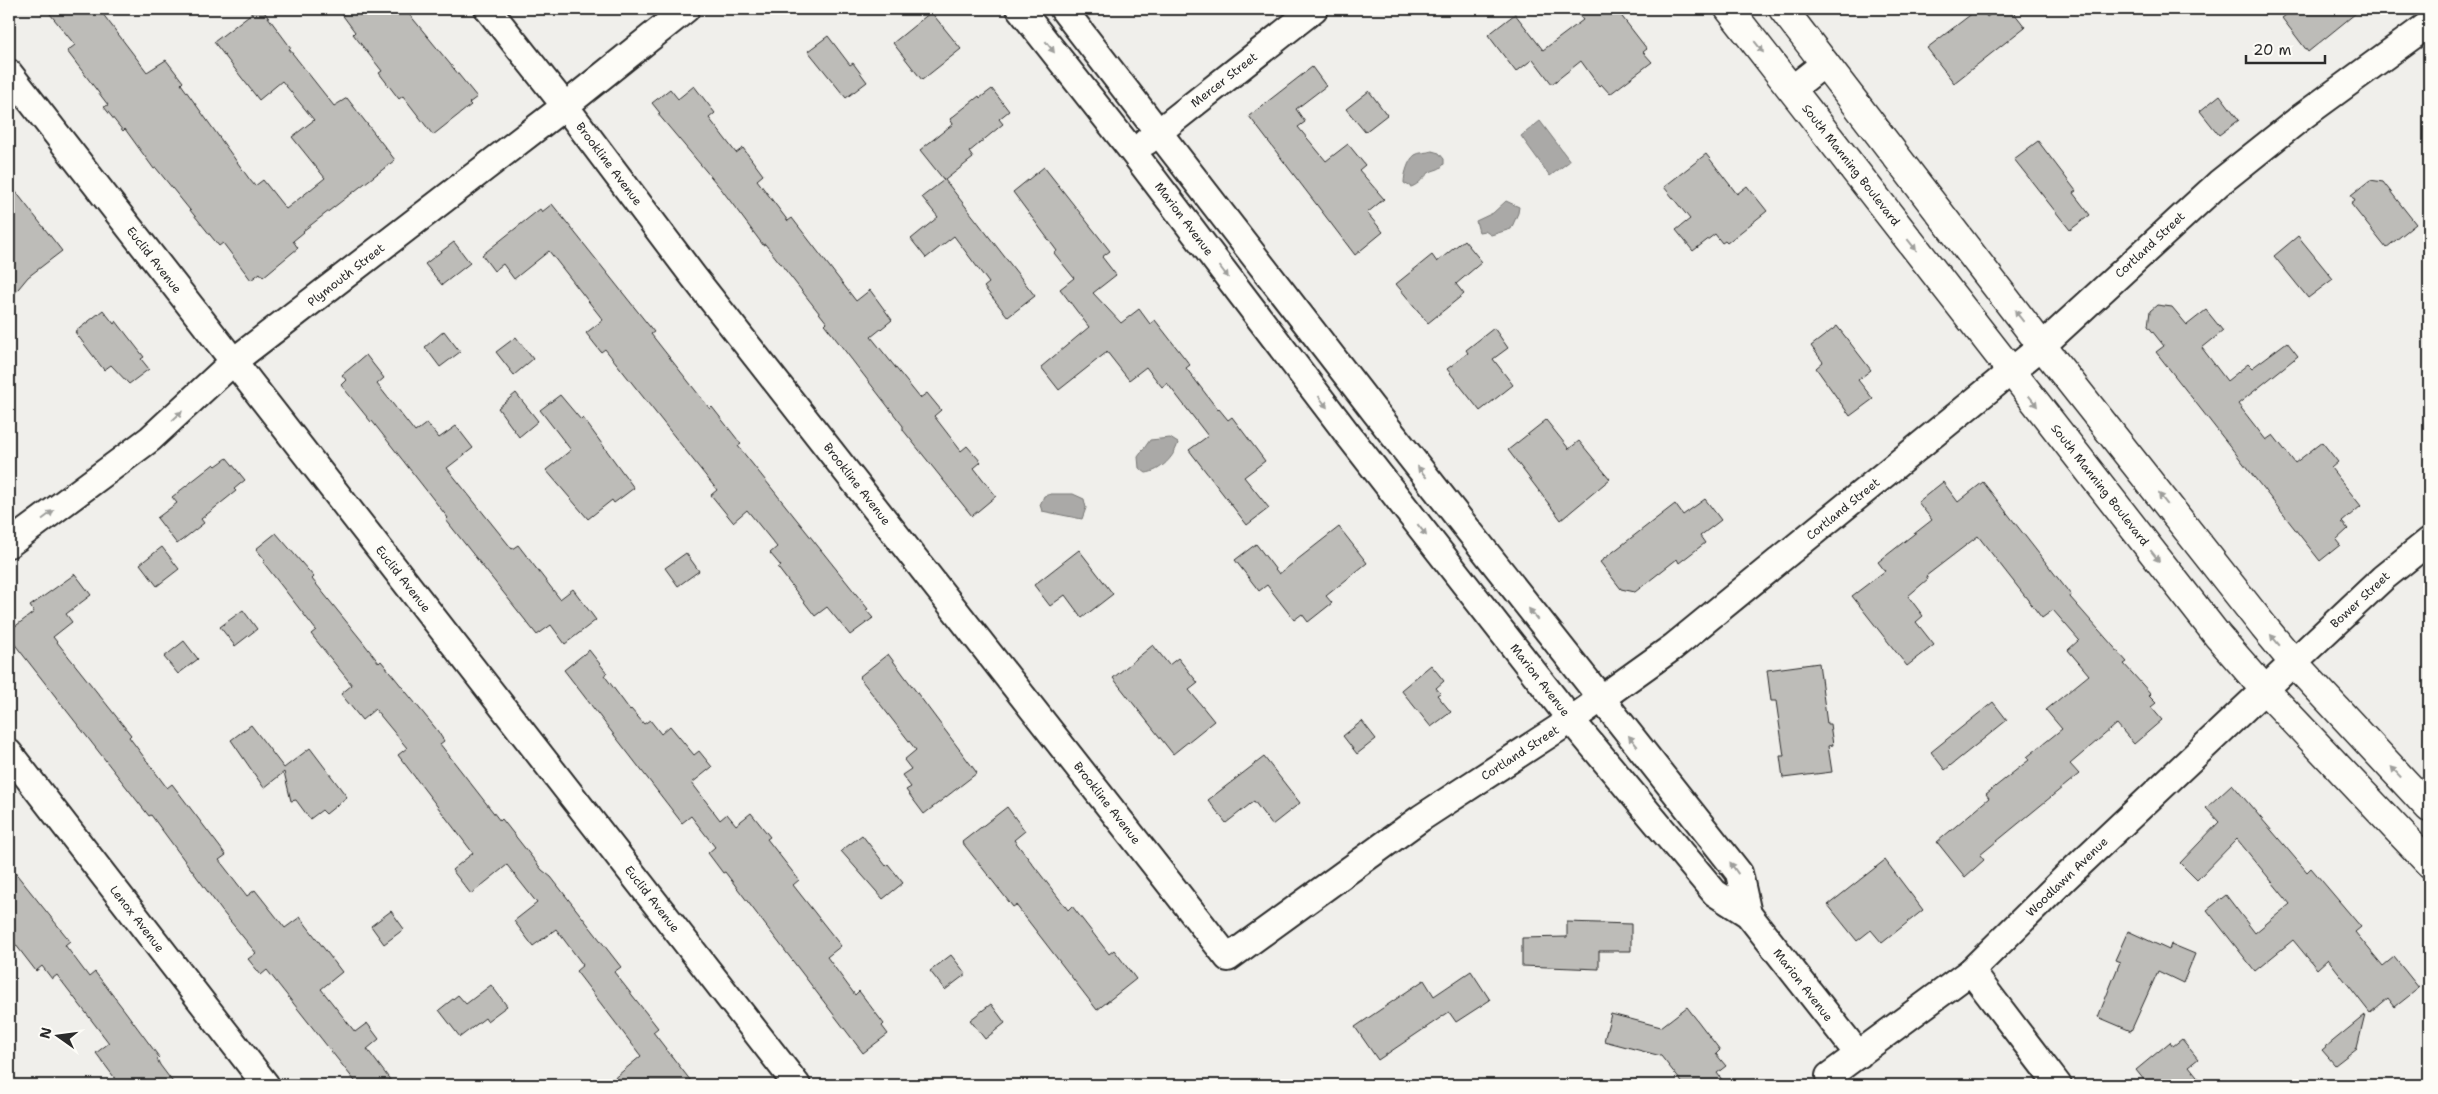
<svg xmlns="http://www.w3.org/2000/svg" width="2438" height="1094" font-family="'Shantell Sans',sans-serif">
	<rect width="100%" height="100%" fill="#f0efeb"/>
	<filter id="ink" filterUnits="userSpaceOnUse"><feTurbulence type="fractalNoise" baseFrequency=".02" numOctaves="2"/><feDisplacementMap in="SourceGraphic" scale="10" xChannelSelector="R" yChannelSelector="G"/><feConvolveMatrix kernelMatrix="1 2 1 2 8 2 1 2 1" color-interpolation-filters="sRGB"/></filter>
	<g filter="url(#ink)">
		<!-- water -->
		<g fill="#aaa9a7" stroke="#777775">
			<polygon points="1540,121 1570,161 1550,176 1521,136"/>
			<path d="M1432,151l7,2 5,6v5c-4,6 -8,5 -14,8 -7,5 -10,12 -19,15l-7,-4c0,-8 4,-23 11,-28 4,-3 12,-2 17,-4z"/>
			<polygon points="1506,201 1519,207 1518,213 1511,229 1491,235 1485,231 1479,232 1476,221 1493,213"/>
			<path d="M1170,438l8,5c-4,14 -17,28 -32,30l-7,-5 -1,-11 12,-17z"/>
			<polygon points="1051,494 1073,494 1084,499 1086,508 1082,519 1042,511 1040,505 1044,496"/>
		</g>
		<!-- building -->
		<g fill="#bdbcb8" stroke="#2b2b2b">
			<polygon points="46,9 99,9 147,72 166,60 183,82 181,84 250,180 255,186 263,180 286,209 325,178 292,137 314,120 282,81 259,100 214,42 257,9 262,9 291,48 289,49 334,106 347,98 395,160 303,231 304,232 293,241 298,248 263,277 260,273 251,280 223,243 219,246 156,168 154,169 125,129 123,131 104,107 108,105 67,51 75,45"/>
			<polygon points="338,9 405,9 477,97 469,103 471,105 433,135 403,96 399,99 379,73 382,71 353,34 355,32"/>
			<polygon points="1574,9 1616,9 1647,49 1643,52 1652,62 1610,94 1601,84 1599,86 1581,61 1552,84 1533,59 1516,72 1488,35 1515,14 1543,50 1583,20"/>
			<polygon points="1978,9 1981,9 1987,17 1998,9 2011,9 2025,27 1954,83 1927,48"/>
			<polygon points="2294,9 2361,9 2308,52 2282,18"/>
			<polygon points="931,12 961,49 922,80 893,43"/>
			<polygon points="828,36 850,65 853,63 867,82 846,98 808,51"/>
			<polygon points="1312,67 1326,86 1296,109 1305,122 1298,127 1326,161 1348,144 1365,165 1359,170 1384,199 1367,213 1383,232 1355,255 1249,116"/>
			<polygon points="694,86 715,113 709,118 736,153 743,148 763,175 757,180 788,221 792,218 856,301 870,290 892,320 871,337 920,398 927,393 941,410 934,416 961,451 967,446 981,462 974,468 996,496 972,516 903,430 903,426 825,325 827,323 765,244 763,245 722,190 658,114 660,113 652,103 670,89 678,99"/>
			<polygon points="992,89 1009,111 999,119 1003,124 969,152 973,158 945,180 1035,296 1008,317 984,287 989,283 954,236 926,258 911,239 938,217 922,197 944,180 920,150 953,124 950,119 979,96 980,98"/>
			<polygon points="1369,91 1387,115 1365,132 1346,109"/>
			<polygon points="2220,95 2239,120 2219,135 2200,111"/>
			<polygon points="2038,141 2076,191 2073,193 2090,215 2070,230 2014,159"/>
			<polygon points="1706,154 1737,194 1747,186 1767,211 1727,243 1725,241 1722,243 1715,234 1693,251 1676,230 1690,219 1664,187"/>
			<polygon points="1044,167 1110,251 1102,257 1116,275 1093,293 1121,323 1139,309 1150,324 1155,320 1190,365 1186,368 1218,410 1219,409 1228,420 1232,417 1265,461 1244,477 1269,508 1247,525 1189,450 1208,436 1167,383 1162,387 1146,367 1129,380 1107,352 1059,390 1041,367 1089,327 1060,289 1074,278 1054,253 1057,251 1013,192"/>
			<polygon points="2370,180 2383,182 2416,224 2386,248 2351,204 2355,201 2351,195"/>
			<polygon points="9,183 62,251 28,277 9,300"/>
			<polygon points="552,204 654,332 651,334 710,409 712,407 741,444 738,446 868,609 866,610 873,618 850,635 827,607 815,616 778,568 781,566 770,553 777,547 747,510 733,522 711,495 717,490 605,349 601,352 586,333 603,320 549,251 514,279 503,264 494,271 482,255 540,209 542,212"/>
			<polygon points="2298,236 2333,279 2308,298 2274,256"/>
			<polygon points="1464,240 1482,262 1456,284 1464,294 1428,323 1396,284 1432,255 1437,262"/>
			<polygon points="454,242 470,263 442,285 425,264"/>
			<polygon points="2157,305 2172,307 2187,325 2206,310 2223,331 2202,348 2227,381 2248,364 2252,368 2287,342 2298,356 2238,404 2266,440 2273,435 2295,463 2322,442 2338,462 2331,468 2361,506 2342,522 2348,529 2336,540 2340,545 2320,561 2156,352 2164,346 2148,326 2150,311"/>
			<polygon points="103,310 114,324 116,321 144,357 141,359 149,369 129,384 111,365 104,370 75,332"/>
			<polygon points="1837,326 1871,370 1858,380 1873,399 1850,416 1816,368 1823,362 1811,346"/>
			<polygon points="1494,328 1508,348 1493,359 1513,385 1480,411 1447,369 1468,353 1466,350"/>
			<polygon points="444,331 460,352 440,367 425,347"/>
			<polygon points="516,337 533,359 514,375 496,352"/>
			<polygon points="366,355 384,378 377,384 415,432 427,423 439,438 456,426 473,448 447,468 512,549 518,545 560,599 573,589 596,620 565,644 551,625 537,635 446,520 448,518 372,421 371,422 341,385 346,380 342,375"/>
			<polygon points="516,393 538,421 519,437 498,408"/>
			<polygon points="560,395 581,420 583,418 634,488 614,503 612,500 588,519 546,470 571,450 540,410"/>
			<polygon points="1546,420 1569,449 1579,441 1610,479 1561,520 1508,450"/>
			<polygon points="227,458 245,480 234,489 236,491 201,519 204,523 177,544 157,518 177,503 172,497 214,464 216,466"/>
			<polygon points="1943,482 1958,502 1983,482 2071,595 2070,597 2127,662 2124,664 2151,694 2149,696 2156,703 2151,707 2162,720 2134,744 2117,724 2070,764 2079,774 1980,855 1984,860 1965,877 1937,842 1989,798 1986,794 2029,760 2027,757 2062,729 2046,710 2089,675 2068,650 2079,640 2053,610 2042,618 1978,536 1926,576 1928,579 1908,596 1923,616 1916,622 1934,645 1907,666 1852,596 1885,571 1878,562 1932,520 1918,502"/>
			<polygon points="1705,499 1721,520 1700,536 1705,543 1679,563 1677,559 1635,592 1621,589 1600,562 1675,504 1683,515"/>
			<polygon points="1339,527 1367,563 1326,596 1332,603 1308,622 1302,614 1294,620 1267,585 1259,591 1235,560 1256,544 1279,574"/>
			<polygon points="276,533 314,577 312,579 362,641 379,663 381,661 437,730 444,741 440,744 500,821 502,819 542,870 551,877 621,967 614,972 658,1028 653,1032 694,1085 606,1085 641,1056 576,971 583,965 556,929 533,946 514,921 537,903 507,865 471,894 452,870 473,853 398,755 407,748 375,709 362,720 341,694 352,685 311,634 316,630 263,562 265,560 256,549"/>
			<polygon points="162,547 179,569 157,586 140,564"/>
			<polygon points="1079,550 1113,594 1082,618 1065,595 1050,606 1034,585"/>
			<polygon points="686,553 699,571 678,586 665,568"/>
			<polygon points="75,574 91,595 66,614 72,622 53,637 131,735 129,737 167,788 172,784 226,855 219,860 247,896 255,890 285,928 300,917 342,972 321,989 355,1032 367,1023 379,1039 367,1049 394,1085 358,1085 267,970 261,975 248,959 256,953 222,911 151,815 149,816 9,637 9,631 34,612 30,606"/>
			<polygon points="243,610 257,629 235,646 220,627"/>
			<polygon points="184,641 198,659 178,674 164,657"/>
			<polygon points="1153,645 1169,665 1178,658 1198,683 1189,690 1214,721 1173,754 1113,678"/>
			<polygon points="589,650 607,673 604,675 630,710 631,709 644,724 650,720 661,734 670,726 694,755 699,751 712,767 692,783 720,820 727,814 736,825 751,813 770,837 767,839 799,880 793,885 841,946 827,957 855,995 859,991 884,1024 882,1026 888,1034 863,1053 725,872 723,873 708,853 715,847 691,816 682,823 564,670"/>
			<polygon points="888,654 977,773 924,814 906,790 911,787 902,775 911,769 904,760 916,750 859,677"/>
			<polygon points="1819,663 1827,724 1830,724 1833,745 1828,746 1832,772 1783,778 1780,756 1784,756 1776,701 1771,701 1767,670"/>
			<polygon points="1431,665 1444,681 1436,688 1440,693 1437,695 1451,712 1431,727 1401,690"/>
			<polygon points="1993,702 2007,720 1945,770 1931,752"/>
			<polygon points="1362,721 1376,739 1357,754 1343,736"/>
			<polygon points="251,725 284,768 310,748 347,797 326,814 322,810 310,819 296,800 291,801 284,772 264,788 231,740"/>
			<polygon points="1264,757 1300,803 1272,825 1254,801 1226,823 1208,800"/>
			<polygon points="2232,784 2307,872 2311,868 2361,927 2355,932 2383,966 2394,957 2419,988 2395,1007 2388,998 2370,1013 2328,959 2317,969 2293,940 2255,971 2207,910 2226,895 2255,933 2290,904 2237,839 2197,880 2180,863 2219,822 2206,808"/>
			<polygon points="1007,807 1025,831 1014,840 1068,910 1072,906 1109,954 1114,950 1136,979 1097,1010 1016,905 1013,907 962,842"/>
			<polygon points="862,835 886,866 888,864 903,883 883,899 841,851"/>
			<polygon points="1885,860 1923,910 1882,943 1871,930 1857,941 1828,905"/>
			<polygon points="9,865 70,941 65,945 89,977 95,972 125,1011 159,1057 157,1059 160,1065 175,1085 120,1085 96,1053 109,1043 57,975 52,979 42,966 36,971 9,936"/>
			<polygon points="391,911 404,929 384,944 371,926"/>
			<polygon points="1567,922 1631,924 1631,951 1599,951 1599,969 1522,966 1522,938 1567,937"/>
			<polygon points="2128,931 2169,950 2171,944 2195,954 2183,983 2158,971 2131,1031 2098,1017 2120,962 2115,960"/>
			<polygon points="951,955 966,974 945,990 930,971"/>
			<polygon points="1471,971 1490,1000 1456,1022 1449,1012 1378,1060 1355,1027 1424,980 1434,996"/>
			<polygon points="491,985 507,1006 487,1021 485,1018 460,1037 439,1010 458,995 466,1004"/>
			<polygon points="991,1004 1005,1023 985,1039 970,1020"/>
			<polygon points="1687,1007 1720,1050 1716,1054 1726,1066 1717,1073 1726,1085 1684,1085 1661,1056 1604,1041 1611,1014 1661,1027"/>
			<polygon points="2365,1015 2357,1048 2335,1065 2322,1050"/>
			<polygon points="2182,1039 2198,1059 2189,1066 2204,1085 2148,1085 2136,1070 2170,1042 2173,1046"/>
		</g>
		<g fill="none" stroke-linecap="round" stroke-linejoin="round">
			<!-- street casing -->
			<g stroke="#2b2b2b" stroke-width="30">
				<g id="street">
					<polyline points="488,9 565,106 693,276 1228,958 1421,818 1571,720 1673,647 2042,346 2219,183 2303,116 2429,24"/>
					<polyline points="1020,9 1133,152 1346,432 1571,720 1715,893 1748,914 1859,1055"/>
					<polyline points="1063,9 1375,412 1739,873 1748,914"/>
					<polyline points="9,73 797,1085"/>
					<polyline points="1792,89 1825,63"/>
					<polyline points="1146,142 1314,9"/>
					<polyline points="9,544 150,439 234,361 565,106 686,9"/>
					<polyline points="9,753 266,1085"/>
					<polyline points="1971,971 2058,1085"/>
					<polyline points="1829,1076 1971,971 2065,878 2383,578 2429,541"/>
				</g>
			</g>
			<!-- secondary casing -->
			<g stroke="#2b2b2b" stroke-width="31">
				<g id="secondary">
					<polyline points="1729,9 2217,635 2265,690 2429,863"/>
					<polyline points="1783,9 2042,346 2264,627 2294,663 2429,808"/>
				</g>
			</g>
			<!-- street -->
			<use href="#street" stroke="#fdfcf7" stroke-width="26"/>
			<!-- secondary -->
			<use href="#secondary" stroke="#fdfcf7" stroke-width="28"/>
		</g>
		<!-- one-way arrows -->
		<defs><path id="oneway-solid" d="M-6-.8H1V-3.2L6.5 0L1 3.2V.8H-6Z" transform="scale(1.25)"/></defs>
		<g fill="#9e9e9b">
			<use href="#oneway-solid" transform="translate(1050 47) rotate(52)"/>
			<use href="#oneway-solid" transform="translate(1759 47) rotate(52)"/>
			<use href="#oneway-solid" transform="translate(1912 245) rotate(52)"/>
			<use href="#oneway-solid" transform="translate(1224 272) rotate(53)"/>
			<use href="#oneway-solid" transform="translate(2019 316) rotate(-128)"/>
			<use href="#oneway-solid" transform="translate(2033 401) rotate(52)"/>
			<use href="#oneway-solid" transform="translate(1323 402) rotate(53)"/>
			<use href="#oneway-solid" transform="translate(177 416) rotate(-43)"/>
			<use href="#oneway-solid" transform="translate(1422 472) rotate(-128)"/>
			<use href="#oneway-solid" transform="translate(2163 499) rotate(-128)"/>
			<use href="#oneway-solid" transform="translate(48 515) rotate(-37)"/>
			<use href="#oneway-solid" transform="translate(1422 530) rotate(52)"/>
			<use href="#oneway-solid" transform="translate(2155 556) rotate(52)"/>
			<use href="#oneway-solid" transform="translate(1533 614) rotate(-128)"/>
			<use href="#oneway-solid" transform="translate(2275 640) rotate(-130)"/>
			<use href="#oneway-solid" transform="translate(1633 741) rotate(-129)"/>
			<use href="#oneway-solid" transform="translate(2396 772) rotate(-133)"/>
			<use href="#oneway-solid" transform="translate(1734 868) rotate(-125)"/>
		</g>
	</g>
	<g text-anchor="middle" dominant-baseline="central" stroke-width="4.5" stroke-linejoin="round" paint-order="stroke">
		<!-- street labels -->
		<g font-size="12" fill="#2b2b2b" stroke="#fdfcf7">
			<text transform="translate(1224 80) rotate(-38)">Mercer Street</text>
			<text transform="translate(609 164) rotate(53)">Brookline Avenue</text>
			<text transform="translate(1851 165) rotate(52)">South Manning Boulevard</text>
			<text transform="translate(1184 219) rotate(53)">Marion Avenue</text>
			<text transform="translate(2150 245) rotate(-43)">Cortland Street</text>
			<text transform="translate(154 260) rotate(52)">Euclid Avenue</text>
			<text transform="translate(346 275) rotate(-38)">Plymouth Street</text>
			<text transform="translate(857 484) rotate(52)">Brookline Avenue</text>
			<text transform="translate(2100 485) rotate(52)">South Manning Boulevard</text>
			<text transform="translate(1843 509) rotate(-39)">Cortland Street</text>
			<text transform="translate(403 579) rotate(52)">Euclid Avenue</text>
			<text transform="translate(2360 600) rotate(-43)">Bower Street</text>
			<text transform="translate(1540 680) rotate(52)">Marion Avenue</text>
			<text transform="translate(1520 753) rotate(-33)">Cortland Street</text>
			<text transform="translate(1107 803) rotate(52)">Brookline Avenue</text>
			<text transform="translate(2067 877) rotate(-44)">Woodlawn Avenue</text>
			<text transform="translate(652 899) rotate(52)">Euclid Avenue</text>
			<text transform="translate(137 919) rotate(52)">Lenox Avenue</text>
			<text transform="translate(1803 985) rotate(52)">Marion Avenue</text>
		</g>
	</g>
	<!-- margin -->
	<rect width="2438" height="1094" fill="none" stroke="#fdfcf7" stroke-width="30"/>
	<rect x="15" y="15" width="2408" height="1064" fill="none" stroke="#2b2b2b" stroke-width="2" filter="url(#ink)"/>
	<!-- north arrow -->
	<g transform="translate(58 1036) rotate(284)" stroke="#fdfcf7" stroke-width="4" paint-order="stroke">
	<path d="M0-4L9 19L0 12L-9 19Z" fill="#2b2b2b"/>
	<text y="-8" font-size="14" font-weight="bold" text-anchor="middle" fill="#2b2b2b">N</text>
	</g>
	<!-- scale -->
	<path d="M2246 55v8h79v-8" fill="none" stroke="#2b2b2b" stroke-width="2.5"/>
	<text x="2253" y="55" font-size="15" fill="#2b2b2b" stroke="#fdfcf7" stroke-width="4" paint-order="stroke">20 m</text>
</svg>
